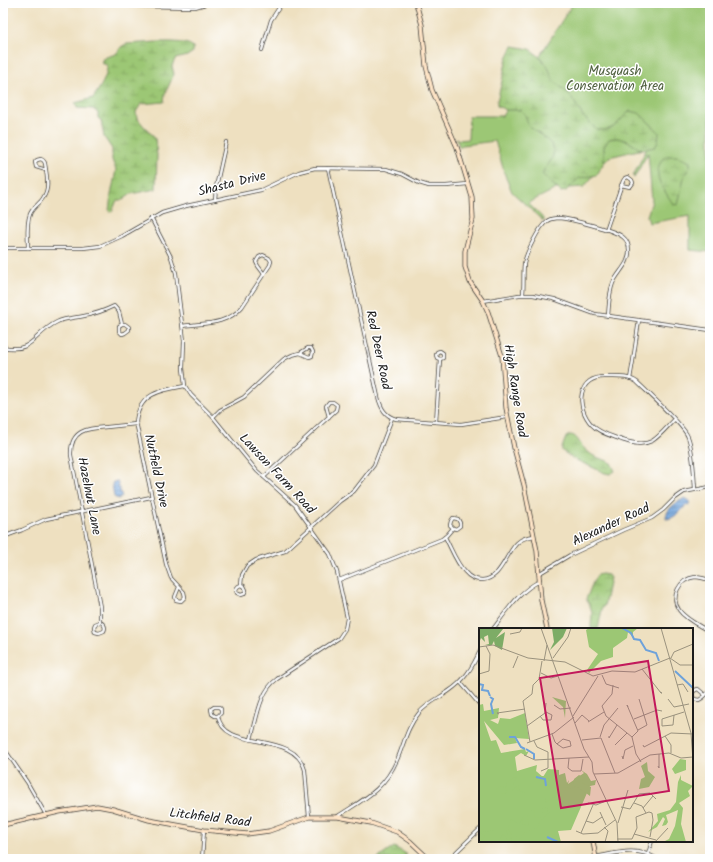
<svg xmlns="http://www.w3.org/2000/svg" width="713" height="862" font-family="Kalam,sans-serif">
	<defs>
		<pattern id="wetland-marsh" width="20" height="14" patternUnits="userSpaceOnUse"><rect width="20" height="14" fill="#9cc774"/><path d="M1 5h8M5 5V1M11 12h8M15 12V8" fill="none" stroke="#86aa64"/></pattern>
		<pattern id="water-rules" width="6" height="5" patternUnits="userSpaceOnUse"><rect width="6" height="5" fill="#6ea2da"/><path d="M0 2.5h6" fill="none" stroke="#5a83b0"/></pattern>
	</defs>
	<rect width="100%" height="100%" fill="#fff"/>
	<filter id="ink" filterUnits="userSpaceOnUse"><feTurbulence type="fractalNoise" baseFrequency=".025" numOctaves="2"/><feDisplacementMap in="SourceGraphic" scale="8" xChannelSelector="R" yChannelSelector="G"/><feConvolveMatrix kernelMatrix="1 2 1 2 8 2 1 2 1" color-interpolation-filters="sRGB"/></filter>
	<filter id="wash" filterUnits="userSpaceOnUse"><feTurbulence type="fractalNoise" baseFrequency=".012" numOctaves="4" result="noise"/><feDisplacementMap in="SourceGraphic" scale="16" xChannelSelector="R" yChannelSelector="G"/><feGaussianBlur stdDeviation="0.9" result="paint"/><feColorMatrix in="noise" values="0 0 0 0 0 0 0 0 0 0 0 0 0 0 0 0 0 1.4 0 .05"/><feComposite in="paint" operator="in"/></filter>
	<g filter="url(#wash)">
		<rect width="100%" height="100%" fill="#eee0c0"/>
		<!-- green -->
		<polygon fill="#9cc774" stroke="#5c7248" points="573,3 710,3 710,252 690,250 690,216 649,223 647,216 652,201 648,153 634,178 633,176 647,148 609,157 584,187 556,189 528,203 545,220 543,221 512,192 506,178 495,141 463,145 461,146 460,148 456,138 459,140 468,139 469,116 502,116"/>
		<!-- wetland -->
		<g fill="url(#wetland-marsh)" stroke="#5c7248">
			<path d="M157,42c7,0 30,-1 35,4 2,1 1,4 1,6l-6,4 -12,3 -3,7 2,8 -9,20 -1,8 -23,2 -5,8 1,6 12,14 5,4 1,3 2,16 -1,34 -25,5 -8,6h-6l-5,12 -3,-1 2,-16 5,-25 -4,-10v-11l-8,-12 -3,-17 -3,-2v-5l-5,-4 -16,-1 -2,-5 18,-5c6,-9 15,-21 14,-33l-6,-2 2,-5 13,-4 5,-7 5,-3z"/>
			<path d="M513,46l17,3 10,8 7,8 6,15 17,15 13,21 13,13c18,4 22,-8 34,-18l9,2 20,19 -1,10 -3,5 -10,2 -7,-1 -10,-7 -11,-3 -8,1 -5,8v15l-7,13 -18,3 -13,13 -5,1 -19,-18c2,-6 8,-10 10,-16 7,-15 -12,-22 -21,-30 -5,-4 -3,-12 -10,-18h-15l-9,-4v-5l5,-20 5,-23z"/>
			<path d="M666,156h11l13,6v4l-6,11 -6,28 -5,-1c-7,-12 -19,-24 -14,-38 2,-5 3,-7 7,-10z"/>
			<path d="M570,435c7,0 9,8 13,12 4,4 8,8 13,10 5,2 11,3 15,6l4,8 -5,3 -5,-1 -31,-14 -12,-8v-3l4,-11z"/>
			<path d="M602,574l6,1 2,3 -4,20 -2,8 -2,3 -4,20h-7c0,-14 4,-17 -5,-30 4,-8 6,-17 11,-24z"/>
			<polygon points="394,847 405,853 406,859 377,859"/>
		</g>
		<!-- water -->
		<g fill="url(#water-rules)" stroke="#455f7b">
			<polygon points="117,481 122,497 118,499 114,497 112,484 113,482"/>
			<path d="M685,498l5,3 -1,4h-3c-5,6 -12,14 -20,14 -1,-10 11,-17 19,-21z"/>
		</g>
	</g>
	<g filter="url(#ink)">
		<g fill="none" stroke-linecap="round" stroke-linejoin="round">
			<!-- street casing -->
			<g stroke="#3c3935" stroke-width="4">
				<g id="street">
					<polyline points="122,3 137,6 195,7 209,3"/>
					<polyline points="281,5 352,3"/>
					<polyline points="262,50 271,20 282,3"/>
					<path d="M328,168l50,229c3,11 7,19 18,22l65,5 46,-7"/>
					<polyline points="215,200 216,187 226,142"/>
					<path d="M151,218l20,39 5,16 8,68 -1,27 2,18 6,9 22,22 44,54 38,34 35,49 7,18 10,46 -2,11 -6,9 -62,41c-18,13 -20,40 -26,60"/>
					<polyline points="606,230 623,181 625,178 628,177 632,180 633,183 630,187 621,185"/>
					<polyline points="3,248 83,248 100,246 122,236 162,213 186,206 261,190 299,172 315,168 386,169 402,174 419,183 429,186 446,186 468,184"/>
					<path d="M28,248c0,-10 -2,-24 2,-34 2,-5 6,-8 10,-12 9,-10 8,-19 6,-32 -1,-5 0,-9 -5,-11l-4,1 -2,2 1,5 10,3"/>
					<path d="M523,294c1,-10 0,-20 1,-30 2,-11 15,-37 23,-43 3,-2 8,-3 12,-3 11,1 56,12 64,19 4,3 6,9 6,14 1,12 -11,21 -16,32 -4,10 -4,22 -5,33"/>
					<polyline points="483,301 519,295 533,295 554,299 595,314 710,330"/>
					<path d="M183,326c21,-3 44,-1 59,-19l28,-42 1,-4 -2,-3 -6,-3 -4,2 -3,5 2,4 6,8"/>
					<path d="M3,347c30,7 31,-14 54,-25 8,-4 18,-4 27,-6 11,-2 20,-5 30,-10l5,6 3,12h3l4,3v3l-4,3 -3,1 -3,-3v-5l3,-2"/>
					<polyline points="630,379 633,361 639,320"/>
					<polyline points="213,417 220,410 244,397 284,359 292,355 300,353 308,348 311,348 313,352 312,356 309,357 300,353"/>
					<path d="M674,420c-7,7 -14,16 -22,21 -10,5 -21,2 -30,-1 -10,-4 -23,-7 -30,-15 -17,-18 -15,-50 15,-48 10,0 22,-1 30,5 11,11 47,43 51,55 5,12 6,38 7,52"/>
					<polyline points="436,422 440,359 443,358 443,353 440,351 437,352 436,355 437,358 440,359"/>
					<polyline points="264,477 336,410 337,405 333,402 329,402 326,406 329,417"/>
					<polyline points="3,537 22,530 46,519 151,497"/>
					<path d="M445,537c6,11 11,26 20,35 4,5 10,8 17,8 19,-1 23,-25 35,-37 5,-5 11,-6 17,-7"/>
					<polyline points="540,573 570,555 623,530 652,518 663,510 674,499 684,492 710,487"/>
					<polyline points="339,580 442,539 447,535 453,528 450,525 451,521 453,518 458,519 460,523 460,526 456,529 453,528"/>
					<path d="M710,580c-5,-1 -10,-3 -15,-3 -16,2 -25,20 -16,33 7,10 21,16 31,22"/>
					<path d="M241,585l3,1 2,4 -2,4 -3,1 -4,-2c-2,-4 0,-7 4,-8l1,-10 5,-9 9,-6 29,-9 55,-50 14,-10 20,-26 18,-47"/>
					<path d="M179,587l-4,10 1,3 5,1 4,-4 -1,-5 -13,-14 -5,-14 -30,-142c3,-29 25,-32 49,-36"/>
					<path d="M100,622c4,2 6,5 4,9l-5,2 -4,-1 -1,-5 1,-3 5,-2v-15l-29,-152c-1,-25 16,-27 36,-28 10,-1 20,-2 29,-3"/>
					<path d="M493,629c13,-17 27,-39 47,-48"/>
					<polyline points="710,639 708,649 710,664"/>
					<polyline points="460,682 480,705"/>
					<path d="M705,695l-7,-6 -3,1 -3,4 2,5 5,1c4,-2 8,-6 11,-10"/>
					<path d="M218,716h-3l-3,-2 -1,-5 3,-2h5l2,2v4l-3,3c6,37 76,13 87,54l4,47"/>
					<polyline points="3,747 27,782 46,815"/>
					<path d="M338,816c26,-17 46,-26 59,-56 7,-16 10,-33 22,-47 7,-9 20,-15 30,-22 15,-10 23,-23 31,-40"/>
					<polyline points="648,854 652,841"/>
					<path d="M595,857c22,-4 42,-11 62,2"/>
					<polyline points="202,859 204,830"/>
					<polyline points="449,859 480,829"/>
				</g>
			</g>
			<!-- secondary casing -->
			<g stroke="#3c3935" stroke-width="5">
				<g id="secondary">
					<polyline points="416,3 422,25 426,66 432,90 457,147 472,197 473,219 465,251 465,267 470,282 483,301 488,312 502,356 506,408 514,448 524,485 537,551 541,600 547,629"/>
					<polyline points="3,825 59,812 97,806 113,809 149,820 204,830 247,834 269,831 309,817 338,817 371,823 397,832 410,841 429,859"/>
					<polyline points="593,841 596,859"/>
				</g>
			</g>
			<!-- street -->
			<use href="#street" stroke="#fff" stroke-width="2.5"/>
			<!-- secondary -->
			<use href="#secondary" stroke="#fee4c6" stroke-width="3.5"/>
		</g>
	</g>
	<g text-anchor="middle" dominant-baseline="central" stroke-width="3" stroke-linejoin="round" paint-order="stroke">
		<!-- park labels -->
		<g font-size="13" fill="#4f603f" stroke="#fff">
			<text x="615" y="71">Musquash<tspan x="615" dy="15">Conservation Area</tspan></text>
		</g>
		<!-- street labels -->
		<g font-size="13" fill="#1c1c1c" stroke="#fff">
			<text transform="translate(232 184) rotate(-14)">Shasta Drive</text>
			<text transform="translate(378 350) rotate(78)">Red Deer Road</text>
			<text transform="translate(515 391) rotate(81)">High Range Road</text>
			<text transform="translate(156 471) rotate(78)">Nutfield Drive</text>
			<text transform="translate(277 474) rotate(47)">Lawson Farm Road</text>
			<text transform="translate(89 496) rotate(79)">Hazelnut Lane</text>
			<text transform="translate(611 525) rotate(-25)">Alexander Road</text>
			<text transform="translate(210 818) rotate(7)">Litchfield Road</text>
		</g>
	</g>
	<!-- overview -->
	<g transform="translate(479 628)">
		<rect width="214" height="214" fill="#eee0c0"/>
		<path d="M4,76l1,7 15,-3 -1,10 -8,2 8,4 2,-6 10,1 15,-6 4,26 -14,-1 2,5 -13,2 -20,-24 7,20 5,-1 5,13 24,-4 1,3 3,-1 -3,5 -5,-3 -6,4 2,14 20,-6 -1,6 7,6 5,-8 11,1v5l6,-2 2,10 2,-3 -1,4 16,-11 -3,-3 6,4 4,7 5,-1 -1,5 -5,1 -19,44 -13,1 3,11h-82v-137z" fill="#9cc774"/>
		<path d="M0,0l24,1 -7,9 9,-6 -3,18 -7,-4 -1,-5 -2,4h-7l4,-1 -1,-9 -4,2 1,5 -4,-4 -2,5zM73,0h15l-4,9 -13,13 4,-8z" fill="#7dac66"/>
		<path d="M110,0h49l-5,4v5l-5,-5 -1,6 -14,10v9l-12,4 -12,12 -2,-3 11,-16 -9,-7 -3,-17zM73,69l14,4 -1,17 -2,-11zM201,131l6,1v10l-11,4 -3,-5zM168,134l1,9 7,6 -6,10 -10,2 2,-10 4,-2 -4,-11zM77,141l-10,14 13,11 -14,9 1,-5 -6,-12 5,-7 -5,2 -6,-5h12l2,-5zM100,147l4,2 -1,6 9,4 -1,9 -14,-10 -5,3 -5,-2 2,-3h5l1,-5zM202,147v5l12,6 -5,5 2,5 -11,7 4,5 -2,16 5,18h-23l6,-3 6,-13 3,-16 -12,5 2,7 -2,3 -4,1 3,-7 -2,-2 -6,10 -9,5 10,-11 -1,-7 13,-4 6,-8 2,-20zM38,148l-4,9h6l-1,4 7,4 -8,-3 -1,-4 -4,5 -4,-2 -3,5 -4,-1v-5l-4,4 -1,-3 7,-3 2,5 2,-9zM69,179l-1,5h3l-10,9 -3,7 -13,5 -5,7 -2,-4 -2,6h-3l-1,-5 -3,4 -5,-7 -5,8h-18l5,-6 -6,-4 4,-3 1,3 10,-2 4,4 8,-4 2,5h4l-4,-6 3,-10 8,5 5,-8 -2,8 7,2 -2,-13 4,3v-5l3,-1 1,7 6,1v-3l4,-2 -3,-1v-3z" fill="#9cc774"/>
		<path fill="none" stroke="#6ea2da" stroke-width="2" d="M143,0l9,5 3,6 6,1 6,10 10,3 3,8M196,43l18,17M0,56l4,1 -1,5 6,1 2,5M11,69l3,2 -2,5 2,10M30,109h6l6,10 4,2M47,121l8,5v5M57,149l9,2 1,7M68,209l11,5"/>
		<path fill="none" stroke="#9a927e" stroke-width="1" d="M62,0l43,121 8,13 1,10 24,51 1,19M182,0l30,105 2,28M31,6l10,-2 2,-4M0,19l14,-2 35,13 37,4 28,14 19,-5 23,1 35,-14 10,7h13M74,30l15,-21 3,-9M192,30l3,-6 19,-8M65,33l3,-16M34,40l5,-12M163,41l19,24h1l-2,-1M62,45l10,5 7,-2M0,46l10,-3 1,-17 -4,-8M123,47l4,9 13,4M134,57l-1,9 -10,12 4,10 26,21 4,17 5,8M198,57l6,-1 5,8M189,71l6,8 15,-3M75,77l6,4 11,-1M149,79l-1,-2 11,26 -6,6M20,86l-2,-1 28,-4M195,87l-1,10 -11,1v-7l22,-7M61,88l3,4h8l1,-5 -6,-3M94,88l25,-40M155,91l23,-9 5,1M109,94l16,-10M96,95l7,-8 7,6M48,98l18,-13 1,-10M159,102l9,-5 -8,-26M73,106l3,8 2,2 6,4 8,-2 -1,-5 -7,-2 -6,5M130,108v2l8,-13M186,108l6,9v8M121,109l4,-12 14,-17M103,112l19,-2 14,35M55,113l3,6 11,5v16l-7,3M51,114l-7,-41 9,-7 1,-9 6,-6 3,-18M48,115l27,-10 20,-16M136,117l12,-12M164,117l1,2 27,-14 22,1M45,127l11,5 54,-3M143,128l1,3 2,-9 8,-4M90,130l-1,10 4,3h9l2,-12M179,138l1,2v-14M115,146l24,-1 32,-18 19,-2 12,5 12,-1M109,175l8,2 10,-4M155,175l8,3 4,7M142,179l9,2 9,-15 11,-1 6,6M164,180l10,-12M121,184l6,13M107,193l7,2 9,-6M139,195l10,-33M125,199l4,4 -3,11M97,203l7,3 15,-1 17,-13M102,205l12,-28M155,206l22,6M138,211h15l5,-11 -1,-11 13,-5 3,1 1,7 -3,17M176,214l13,-14"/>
		<path fill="#c2185b" fill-opacity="0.15" stroke="#c2185b" stroke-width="2" d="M169,33l21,130 -108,17 -21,-130z"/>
		<rect width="214" height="214" fill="none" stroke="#1c1c1c" stroke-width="2"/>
	</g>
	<!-- margin -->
	<rect width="713" height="862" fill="none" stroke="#fff" stroke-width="16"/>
</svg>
